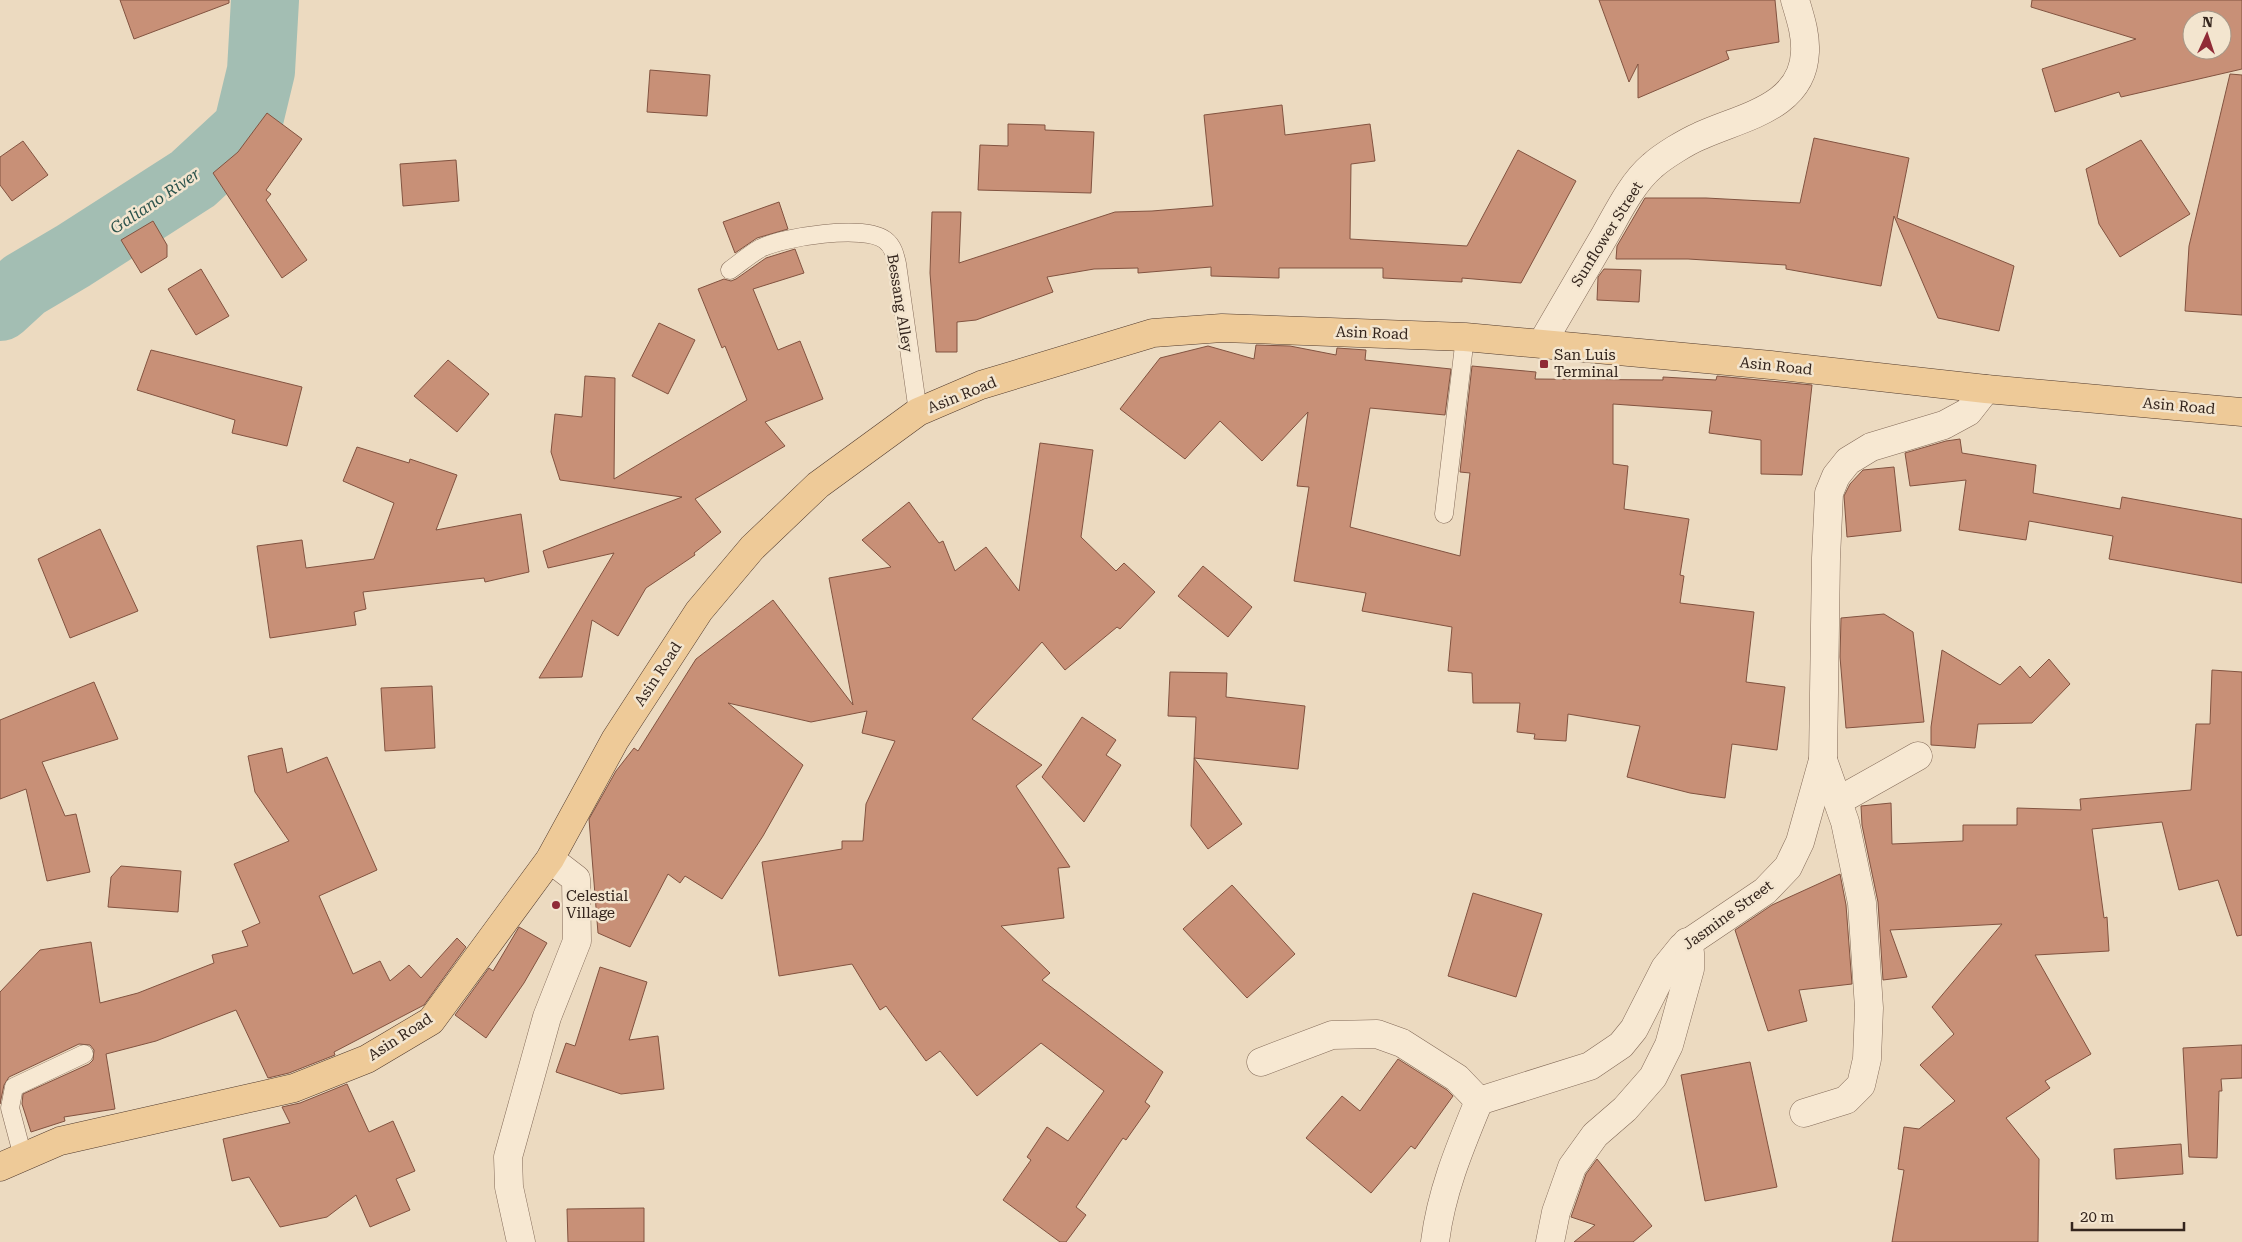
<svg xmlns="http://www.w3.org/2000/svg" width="2242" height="1242" font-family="'Roboto Serif',serif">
	<rect width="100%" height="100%" fill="#ecdac0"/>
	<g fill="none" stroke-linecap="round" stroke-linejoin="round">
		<!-- river -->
		<polyline stroke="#a3beb3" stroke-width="68" points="0,307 24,285 73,256 193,179 247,129 261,71 265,0"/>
	</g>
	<!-- building -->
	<g fill="#c89077" stroke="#825340" fill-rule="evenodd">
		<polygon points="120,0 229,0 229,3 134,39"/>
		<polygon points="1599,0 1775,0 1779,42 1726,51 1729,59 1638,98 1638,64 1629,82"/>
		<path d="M2032,0h210v69l-121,28 -2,-5 -64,20 -13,-43 94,-30 -105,-32zM2192,20h30v30h-30z"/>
		<polygon points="650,70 710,75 707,116 647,112"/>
		<polygon points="2230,74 2242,75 2242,315 2185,311 2189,246"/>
		<polygon points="1282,105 1285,135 1370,124 1375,161 1351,164 1350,239 1467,246 1518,150 1576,181 1521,283 1462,278 1462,282 1383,278 1383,268 1279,268 1279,278 1211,276 1211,267 1138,273 1138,268 1094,269 1047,277 1053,292 976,320 957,322 957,352 936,352 930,273 932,212 961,212 959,263 1115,212 1152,211 1213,206 1204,115"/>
		<polygon points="267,113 302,139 266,190 271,194 266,200 307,260 282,278 213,173 238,152"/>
		<polygon points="1008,124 1045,125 1045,130 1094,132 1091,193 978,190 980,145 1008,146"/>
		<polygon points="1814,138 1909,158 1897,218 2014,266 1999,331 1938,318 1894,216 1881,286 1786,269 1786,265 1688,259 1616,259 1617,246 1645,198 1706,198 1800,203"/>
		<polygon points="2141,140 2190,214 2120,257 2099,224 2086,169"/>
		<polygon points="23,141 48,175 12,201 0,185 0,157"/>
		<polygon points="456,160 459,201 403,206 400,164"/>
		<polygon points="779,202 788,229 757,238 735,253 723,222"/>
		<polygon points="153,221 167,245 167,257 141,273 121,240"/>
		<polygon points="795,249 804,273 753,289 778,350 800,341 823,399 765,422 785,446 695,499 721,532 694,553 695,555 646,588 618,636 592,620 582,677 539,678 614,553 548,568 543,551 682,497 560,480 551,452 555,414 582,417 585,376 615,378 614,479 747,400 725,346 722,348 698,289 724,279 731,281 736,279 766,258"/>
		<polygon points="201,269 229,316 196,335 168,289"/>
		<polygon points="1604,269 1641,270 1639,302 1597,300 1598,277"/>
		<polygon points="659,323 695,340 668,394 632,376"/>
		<polygon points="1256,345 1290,346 1336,355 1337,348 1366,350 1365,360 1451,369 1445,415 1370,408 1350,527 1460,556 1470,473 1460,472 1472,366 1536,372 1535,379 1663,380 1663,377 1716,380 1717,376 1812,385 1802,475 1761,474 1761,440 1709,433 1712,411 1613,404 1613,464 1628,466 1624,509 1689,519 1680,575 1684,576 1680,603 1754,612 1746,682 1785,687 1777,750 1732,744 1725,798 1690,793 1627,777 1640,726 1568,714 1566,741 1534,739 1535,734 1517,732 1520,703 1473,703 1472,673 1448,671 1452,627 1362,611 1366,593 1294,581 1309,487 1297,486 1308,412 1262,461 1220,421 1185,459 1120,409 1160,358 1208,346 1254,359"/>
		<polygon points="151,350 302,387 287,446 232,433 235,420 137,390"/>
		<polygon points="448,360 489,394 457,432 414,396"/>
		<polygon points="1960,439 1962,453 2036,465 2033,493 2120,509 2122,497 2242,519 2242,583 2109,559 2113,536 2029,521 2026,540 1959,530 1966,480 1910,486 1905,453 1946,441"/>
		<polygon points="1040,443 1093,450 1081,537 1116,571 1124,563 1155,592 1120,629 1117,627 1065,670 1042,642 972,719 1042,765 1016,786 1070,867 1058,868 1064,918 1001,926 1050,973 1042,980 1163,1072 1145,1102 1150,1106 1126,1140 1123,1138 1076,1207 1086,1215 1066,1242 1060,1242 1003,1200 1031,1160 1027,1157 1047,1127 1068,1141 1104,1091 1041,1043 977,1096 940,1051 926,1061 886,1006 880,1010 852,964 779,976 762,862 842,849 842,841 863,841 866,804 895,741 862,733 867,711 811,722 728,703 803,765 763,836 722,899 685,876 680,883 668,874 630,947 598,933 589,819 616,771 634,748 638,751 696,659 773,600 853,705 829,578 891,567 862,540 909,502 939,543 943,541 955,571 986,547 1019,591"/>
		<polygon points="357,447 409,463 410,459 457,475 436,530 521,514 529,572 485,582 484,578 363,592 366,609 354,612 356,625 270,638 257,546 302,540 306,568 374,559 394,503 343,481"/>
		<polygon points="1894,467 1901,531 1847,537 1844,496 1850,484 1863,470"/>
		<polygon points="100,529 138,611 70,638 38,559"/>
		<polygon points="1203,566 1252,607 1228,637 1178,596"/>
		<polygon points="1884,614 1913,632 1924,722 1846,728 1840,657 1841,618"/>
		<polygon points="1942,650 2000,685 2020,666 2030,678 2049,659 2070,684 2032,723 1978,724 1975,748 1931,745 1931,727"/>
		<polygon points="2212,670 2242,672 2242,935 2237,936 2218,880 2179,890 2162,822 2092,829 2104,918 2107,917 2109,951 2035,955 2091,1054 2045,1081 2050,1088 2006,1118 2039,1159 2038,1242 1892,1242 1904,1170 1898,1169 1904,1127 1919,1129 1955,1101 1920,1065 1954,1034 1932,1007 2002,924 1890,930 1907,977 1883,980 1878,902 1862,825 1861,806 1891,803 1892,844 1963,841 1963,825 2017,825 2017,808 2081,810 2080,799 2191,790 2196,724 2210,724"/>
		<polygon points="1170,672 1227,673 1226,697 1305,706 1298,769 1194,758 1242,824 1208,849 1191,826 1196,717 1168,716"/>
		<polygon points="94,682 118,739 42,762 65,816 76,814 90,872 47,881 26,789 0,799 0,720"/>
		<polygon points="432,686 435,748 385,751 381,688"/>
		<polygon points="1082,717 1116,740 1106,755 1121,765 1084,822 1042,777"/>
		<polygon points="282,748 287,773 327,757 377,870 319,896 353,974 380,961 390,981 409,965 421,978 457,938 466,947 424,1005 334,1052 335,1055 289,1073 268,1078 236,1010 156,1041 106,1054 115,1109 64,1117 65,1121 31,1132 22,1104 23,1094 89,1064 93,1060 94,1050 90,1045 79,1044 9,1077 4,1085 0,1104 0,992 40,950 91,942 100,1003 138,993 214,963 212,955 248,946 242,931 260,923 234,864 289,841 255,792 248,756"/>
		<polygon points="121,866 181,871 178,912 108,907 111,877"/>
		<polygon points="1840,874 1846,905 1852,984 1799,990 1807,1021 1768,1031 1735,930 1772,905"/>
		<polygon points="1232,885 1295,954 1247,998 1183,929"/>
		<polygon points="1473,893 1542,914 1516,997 1448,976"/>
		<polygon points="519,927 547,943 524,983 486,1038 455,1015 489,968 493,971"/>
		<polygon points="600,967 647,982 629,1040 658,1036 664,1089 621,1094 556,1072 566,1043 575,1046"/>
		<polygon points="2242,1045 2242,1078 2221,1079 2222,1091 2219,1091 2217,1158 2189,1157 2183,1048"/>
		<polygon points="1398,1059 1447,1090 1453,1096 1415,1149 1411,1146 1371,1193 1306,1138 1342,1096 1360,1111"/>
		<polygon points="1750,1062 1777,1187 1705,1201 1681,1075"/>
		<polygon points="347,1084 369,1132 393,1121 415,1171 396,1179 410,1210 370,1227 356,1195 327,1217 280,1227 249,1177 232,1181 223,1139 290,1123 282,1107 300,1103"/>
		<polygon points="2181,1144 2183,1174 2116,1179 2114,1149"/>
		<polygon points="1597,1159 1652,1226 1633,1242 1574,1242 1595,1225 1571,1217 1586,1174"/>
		<polygon points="644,1208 644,1242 568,1242 567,1209"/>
	</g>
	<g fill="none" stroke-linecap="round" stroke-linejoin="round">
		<!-- lane casing -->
		<g stroke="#846b59" stroke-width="19">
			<g id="lane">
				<path d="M730,270c10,-7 20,-16 31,-22 23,-11 103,-24 124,-8 8,6 10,15 12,24l21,148"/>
				<polyline points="1444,514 1465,337"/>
				<polyline points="23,1157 10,1108 14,1087 84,1054"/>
			</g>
		</g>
		<!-- street casing -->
		<g stroke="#846b59" stroke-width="29">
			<g id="street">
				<path d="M1542,343c21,-36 42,-72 63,-108 13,-23 27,-52 47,-69 11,-10 34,-24 48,-30 41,-19 103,-28 105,-84 1,-18 -5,-35 -10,-52"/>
				<polyline points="1838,801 1918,756"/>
				<polyline points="1261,1062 1332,1035 1377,1034 1402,1043 1457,1078 1479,1101"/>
				<polyline points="1479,1101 1590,1066 1621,1045 1634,1029 1665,968 1682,947 1765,891 1788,867 1800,842 1823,760 1826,558 1829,493 1836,476 1848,461 1871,447 1944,425 1968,412 1986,389"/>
				<polyline points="1804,1113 1846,1100 1861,1085 1867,1059 1869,1008 1862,903 1845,822 1823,760"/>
				<polyline points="521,1242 509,1187 508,1157 547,1017 577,941 576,879 550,859"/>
				<path d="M1435,1242c6,-50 25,-95 44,-141"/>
				<polyline points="1550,1242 1556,1212 1572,1167 1595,1135 1625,1109 1653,1077 1669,1045 1690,969 1690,953 1687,942"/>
			</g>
		</g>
		<!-- primary casing -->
		<g stroke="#513a2d" stroke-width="29">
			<polyline id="primary" points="0,1167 60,1141 294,1088 367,1059 431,1021 550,859 615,740 699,611 752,548 818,485 918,412 981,385 1153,333 1222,328 1465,337 1771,365 1986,389 2242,412"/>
		</g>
		<!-- lane -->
		<use href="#lane" stroke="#f7e8d2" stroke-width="18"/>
		<!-- street -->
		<use href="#street" stroke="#f7e8d2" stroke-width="28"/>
		<!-- primary -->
		<use href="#primary" stroke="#eeca98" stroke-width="28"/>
	</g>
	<!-- markers -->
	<g fill="#902b37" stroke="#f3e5cf" stroke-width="2">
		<rect x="1539" y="359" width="10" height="10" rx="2.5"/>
		<circle cx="556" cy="905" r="5"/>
	</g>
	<g text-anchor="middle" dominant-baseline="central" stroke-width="5" stroke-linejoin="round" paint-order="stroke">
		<!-- street labels -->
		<g font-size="15" fill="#34251d" stroke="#f3e5cf">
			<text transform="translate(1607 234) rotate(-58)">Sunflower Street</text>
			<text transform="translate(900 303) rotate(81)">Bessang Alley</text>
			<text transform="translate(1372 333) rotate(2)">Asin Road</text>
			<text transform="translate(1776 366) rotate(6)">Asin Road</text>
			<text transform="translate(962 395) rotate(-22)">Asin Road</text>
			<text transform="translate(2179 406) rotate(5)">Asin Road</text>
			<text transform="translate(658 674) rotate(-57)">Asin Road</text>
			<text transform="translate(1728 915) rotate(-36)">Jasmine Street</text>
			<text transform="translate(400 1037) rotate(-33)">Asin Road</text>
		</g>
		<!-- poi labels -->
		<g font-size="15" fill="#34251d" stroke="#f3e5cf" text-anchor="start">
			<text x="1554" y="355">San Luis<tspan x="1554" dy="17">Terminal</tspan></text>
			<text x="566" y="896">Celestial<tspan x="566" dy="17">Village</tspan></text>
		</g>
		<!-- water labels -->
		<g font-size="16" font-style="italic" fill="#2c534c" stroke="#f3e5cf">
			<text transform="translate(155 201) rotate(-34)">Galiano River</text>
		</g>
	</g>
	<!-- north arrow -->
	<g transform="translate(2207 35) rotate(3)"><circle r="24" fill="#f3e5cf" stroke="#a79888"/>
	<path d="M0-4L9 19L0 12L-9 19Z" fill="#902b37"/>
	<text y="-8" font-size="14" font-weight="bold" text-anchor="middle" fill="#34251d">N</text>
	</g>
	<!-- scale -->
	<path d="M2072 1222v8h112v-8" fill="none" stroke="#34251d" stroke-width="2.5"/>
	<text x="2080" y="1222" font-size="15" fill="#34251d" stroke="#f3e5cf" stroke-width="4" paint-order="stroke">20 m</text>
</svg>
